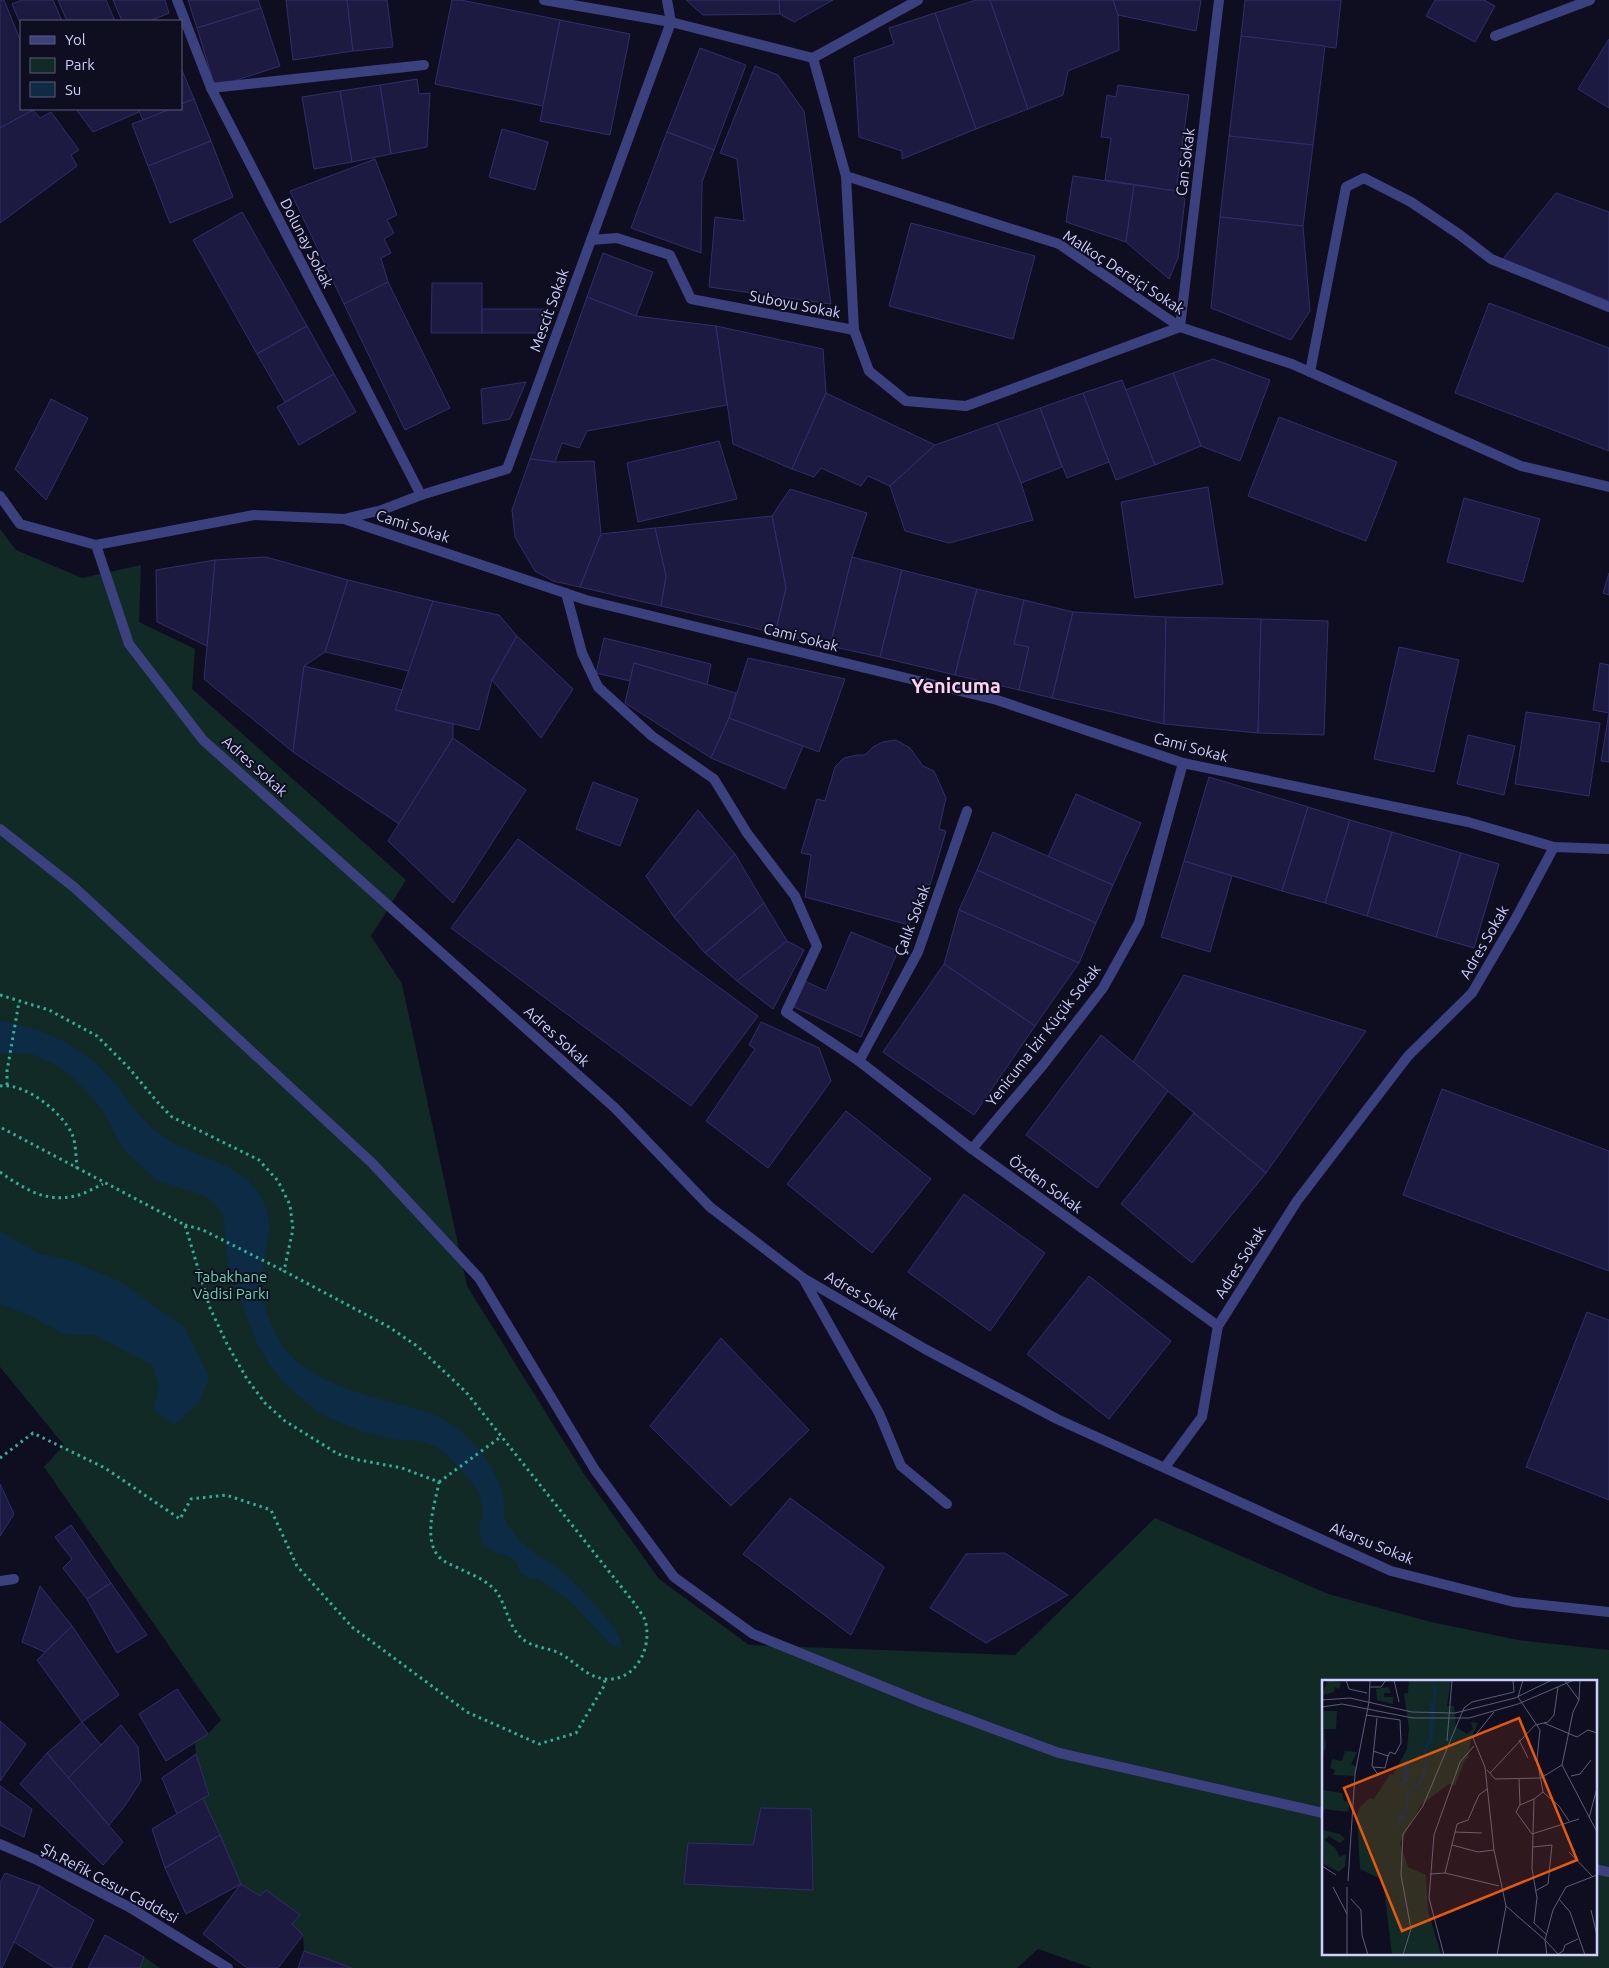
<svg xmlns="http://www.w3.org/2000/svg" width="1609" height="1968" font-family="Ubuntu,sans-serif">
	<rect width="100%" height="100%" fill="#0f0e21"/>
	<!-- green -->
	<g fill="#112a26" fill-rule="evenodd">
		<path d="M0,529l16,21 66,28 59,-13 -2,57 56,27 -3,40 214,191 -35,56 31,48 65,302 117,188 75,105 90,66 266,10 140,-137 173,76 103,28 87,18 91,10v318h-517l-54,-19 -21,19h-665l-48,-17 -1,-16 -11,-11 8,-9 -34,-25 -6,6 -19,-12 -38,-86 6,-3 -13,-41 -1,-11 13,-9 13,-14 -177,-253 20,-22 -64,-78zM1323,1682h272v272h-272z"/>
		<polygon points="144,1957 160,1968 140,1968"/>
	</g>
	<!-- water -->
	<g fill="#0e2b45">
		<path d="M0,1021c42,6 85,26 112,59 17,21 33,46 56,60 33,21 81,23 97,65 9,25 0,46 -3,71 -3,26 14,66 32,83 32,28 75,37 115,48 12,4 25,6 36,13 26,16 49,44 58,74 2,8 0,16 2,24 2,7 9,15 13,20 12,15 27,21 42,32 13,10 55,54 60,68 1,3 1,7 2,10l-10,-2 -41,-44 -31,-22 -10,-2 -9,-5 -4,-10 -9,-7 -12,-3 -14,-10 -3,-15 4,-17 -4,-17 -9,-14 -23,-25 -10,-8 -15,-6 -32,-2 -15,-4 -17,-5 -39,-17 -34,-29 -14,-17 -13,-21 -30,-80 -5,-51 -9,-13 -9,-6 -49,-16 -32,-30 -23,-42 -25,-28 -18,-14 -26,-12h-32z"/>
		<polygon points="0,1231 37,1253 71,1261 119,1281 185,1328 209,1377 199,1403 174,1425 154,1410 159,1384 152,1365 95,1335 63,1334 31,1316 0,1304"/>
	</g>
	<!-- building -->
	<g fill="#1d1a41" stroke="#312d6c">
		<polygon points="0,0 4,0 21,42 21,109 33,109 33,110 0,128"/>
		<polygon points="22,0 53,0 62,21 21,21 21,25 12,4"/>
		<polygon points="58,0 106,0 115,21 67,21"/>
		<polygon points="113,0 165,0 169,13 150,21 122,21"/>
		<polygon points="188,0 258,0 261,8 197,28"/>
		<polygon points="286,0 347,0 353,51 293,60"/>
		<polygon points="347,0 387,0 393,47 353,51"/>
		<polygon points="452,0 461,0 560,20 543,106 435,84"/>
		<polygon points="686,0 779,0 780,14 703,15"/>
		<polygon points="779,0 833,0 794,22 780,14"/>
		<polygon points="976,0 990,0 1028,109 976,129 935,13"/>
		<polygon points="990,0 1113,0 1118,15 1119,50 1068,71 1063,95 1028,109"/>
		<polygon points="1113,0 1201,0 1196,31 1118,15"/>
		<polygon points="1245,0 1341,0 1336,48 1241,36"/>
		<polygon points="1435,0 1484,0 1495,6 1475,42 1426,16"/>
		<polygon points="261,8 280,66 215,87 197,28"/>
		<polygon points="935,13 976,129 902,159 902,151 859,137 854,58 894,44 889,28"/>
		<polygon points="560,20 630,34 610,135 540,121"/>
		<polygon points="1241,36 1325,46 1313,145 1229,136"/>
		<polygon points="1609,39 1609,108 1578,89"/>
		<polygon points="700,48 746,65 714,150 667,132"/>
		<polygon points="755,66 778,75 804,111 831,304 709,287 715,217 744,221 737,159 720,153"/>
		<polygon points="181,68 194,99 181,104"/>
		<polygon points="417,79 419,94 430,93 427,147 391,154 380,85"/>
		<polygon points="380,85 391,154 352,162 340,91"/>
		<polygon points="1118,85 1189,95 1176,191 1105,180 1111,138 1101,137 1107,95 1116,97"/>
		<polygon points="340,91 352,162 314,169 302,97"/>
		<polygon points="194,99 211,141 148,166 132,124 170,109 181,109 181,104"/>
		<polygon points="76,109 138,109 139,112 93,132"/>
		<polygon points="138,109 170,109 143,120"/>
		<polygon points="33,110 40,118 51,112 79,150 71,155 77,166 0,223 0,128"/>
		<polygon points="502,129 548,142 535,190 489,177"/>
		<polygon points="667,132 714,150 702,182 701,253 631,228"/>
		<polygon points="1229,136 1313,145 1303,226 1220,217"/>
		<polygon points="211,141 233,197 170,223 148,166"/>
		<polygon points="375,159 397,215 387,220 394,233 384,239 391,253 381,258 388,282 344,304 290,191"/>
		<polygon points="1073,176 1134,185 1126,242 1066,222"/>
		<polygon points="1134,185 1176,191 1185,199 1178,258 1169,279 1126,242"/>
		<polygon points="1556,193 1609,212 1609,301 1503,259"/>
		<polygon points="242,212 307,326 257,354 193,240"/>
		<polygon points="1220,217 1303,226 1310,311 1291,340 1211,308"/>
		<polygon points="911,223 1035,256 1013,339 889,306"/>
		<polygon points="603,253 653,272 636,316 587,297"/>
		<polygon points="388,282 450,408 405,430 344,304"/>
		<polygon points="432,283 482,283 482,333 431,333"/>
		<polygon points="587,297 636,316 716,326 727,405 587,431 579,448 562,443 555,462 530,459"/>
		<polygon points="1489,303 1609,348 1609,451 1455,393"/>
		<rect x="482" y="309" width="63" height="24"/>
		<polygon points="307,326 334,374 285,402 257,354"/>
		<polygon points="716,326 823,349 826,393 792,469 733,444"/>
		<polygon points="1213,359 1270,380 1240,461 1201,446 1173,373"/>
		<polygon points="1173,373 1201,446 1155,465 1125,390"/>
		<polygon points="334,374 356,412 299,445 277,407"/>
		<polygon points="1122,380 1155,465 1116,480 1083,393"/>
		<polygon points="526,382 510,419 483,424 481,389"/>
		<polygon points="826,393 935,445 890,486 868,476 861,486 821,468 814,477 792,469"/>
		<polygon points="1083,393 1109,462 1067,478 1040,408"/>
		<polygon points="51,399 88,418 46,500 15,469"/>
		<polygon points="1040,408 1062,467 1021,483 997,423"/>
		<polygon points="1279,417 1397,462 1366,541 1248,496"/>
		<polygon points="997,423 1021,483 1033,520 949,543 905,531 890,486 935,445"/>
		<polygon points="719,441 737,499 638,522 627,463"/>
		<polygon points="530,459 555,462 594,461 601,534 580,587 553,581 535,571 515,537 512,510"/>
		<polygon points="1208,487 1223,584 1135,598 1121,502"/>
		<polygon points="790,489 867,513 852,557 830,646 775,633 786,588 772,516"/>
		<polygon points="1464,498 1540,519 1523,582 1447,562"/>
		<polygon points="772,516 786,588 775,633 661,606 666,576 655,528"/>
		<polygon points="655,528 666,576 661,606 580,587 601,534"/>
		<polygon points="266,557 348,580 325,652 304,666 293,752 204,679 215,560"/>
		<polygon points="852,557 902,570 880,657 830,646"/>
		<polygon points="215,560 207,646 157,622 156,570"/>
		<polygon points="902,570 977,589 955,675 880,657"/>
		<polygon points="1609,573 1609,595 1603,593"/>
		<polygon points="348,580 433,601 409,671 325,652"/>
		<polygon points="977,589 1024,600 1014,644 1029,647 1019,690 955,675"/>
		<polygon points="1024,600 1073,612 1052,698 1019,690 1029,647 1014,644"/>
		<polygon points="433,601 499,615 517,636 492,680 479,730 395,710"/>
		<polygon points="1073,612 1166,617 1164,724 1052,698"/>
		<polygon points="1166,617 1261,619 1258,733 1164,724"/>
		<polygon points="1261,619 1328,621 1324,735 1258,733"/>
		<polygon points="517,636 573,689 541,738 492,680"/>
		<polygon points="604,638 711,664 707,685 634,663 630,681 596,673"/>
		<polygon points="1399,647 1459,660 1434,772 1374,759"/>
		<polygon points="748,658 845,679 819,752 729,718"/>
		<polygon points="634,663 736,693 729,718 711,758 625,703"/>
		<polygon points="1600,663 1609,665 1609,762 1601,761 1609,713 1593,710"/>
		<polygon points="304,666 402,690 395,710 453,724 453,738 399,824 293,752"/>
		<polygon points="1526,712 1600,723 1589,796 1515,784"/>
		<polygon points="729,718 803,746 785,789 711,758"/>
		<polygon points="1468,735 1515,746 1504,795 1457,784"/>
		<polygon points="453,738 526,790 453,903 388,841"/>
		<polygon points="896,740 910,748 923,766 934,771 946,798 939,829 946,831 930,885 923,883 909,925 805,897 811,855 801,853 817,799 825,801 835,767 844,758 857,755 865,755 873,747 883,742"/>
		<polygon points="1209,777 1308,807 1282,891 1184,861"/>
		<polygon points="593,782 638,799 620,846 576,829"/>
		<polygon points="1076,794 1141,823 1113,885 1048,857"/>
		<polygon points="1308,807 1350,820 1325,903 1282,891"/>
		<polygon points="698,810 735,854 674,917 646,876"/>
		<polygon points="1350,820 1392,832 1367,916 1325,903"/>
		<polygon points="993,832 1113,885 1096,923 977,870"/>
		<polygon points="1392,832 1461,853 1436,937 1367,916"/>
		<polygon points="518,839 758,1016 691,1106 451,928"/>
		<polygon points="1461,853 1499,864 1474,948 1436,937"/>
		<polygon points="735,854 764,903 705,953 674,917"/>
		<polygon points="1184,861 1232,876 1210,952 1161,937"/>
		<polygon points="977,870 1096,923 1079,963 959,910"/>
		<polygon points="764,903 787,941 737,981 705,953"/>
		<polygon points="959,910 1079,963 1035,1026 944,964"/>
		<polygon points="851,932 898,951 861,1037 794,1007 805,981 826,991"/>
		<polygon points="787,941 804,950 773,1009 737,981"/>
		<polygon points="944,964 1035,1026 974,1115 883,1052"/>
		<polygon points="1184,975 1366,1031 1266,1173 1133,1062"/>
		<polygon points="761,1022 819,1048 831,1081 768,1168 706,1121 755,1049 749,1045"/>
		<polygon points="1101,1035 1168,1091 1097,1188 1026,1135"/>
		<polygon points="1442,1089 1609,1151 1609,1271 1403,1195"/>
		<polygon points="846,1111 931,1179 872,1253 787,1184"/>
		<polygon points="1194,1113 1266,1173 1192,1263 1121,1204"/>
		<polygon points="964,1194 1045,1253 990,1331 908,1272"/>
		<polygon points="1089,1276 1171,1341 1109,1419 1027,1354"/>
		<polygon points="1587,1312 1609,1320 1609,1500 1526,1467"/>
		<polygon points="721,1338 809,1430 731,1506 650,1426"/>
		<polygon points="0,1484 14,1514 0,1536"/>
		<polygon points="790,1498 884,1567 851,1635 743,1554"/>
		<polygon points="71,1525 111,1583 87,1599 63,1568 72,1559 55,1537"/>
		<polygon points="1005,1553 1068,1595 986,1643 930,1608 966,1554"/>
		<polygon points="111,1583 147,1635 117,1653 87,1599"/>
		<polygon points="40,1586 72,1626 45,1652 22,1642"/>
		<polygon points="72,1626 119,1695 82,1722 37,1660"/>
		<polygon points="177,1689 208,1734 166,1761 139,1714"/>
		<polygon points="0,1721 26,1744 0,1781"/>
		<polygon points="82,1722 101,1745 68,1778 47,1753"/>
		<polygon points="121,1725 138,1747 141,1781 124,1807 109,1825 68,1778"/>
		<polygon points="47,1753 123,1842 103,1865 20,1784"/>
		<polygon points="196,1754 209,1795 177,1814 162,1778"/>
		<polygon points="0,1786 32,1809 24,1837 0,1825"/>
		<polygon points="203,1798 220,1835 165,1868 152,1829"/>
		<polygon points="761,1808 811,1809 813,1890 684,1884 688,1843 753,1845"/>
		<polygon points="220,1835 241,1884 186,1914 165,1868"/>
		<polygon points="5,1873 40,1886 2,1968 0,1968 0,1883"/>
		<polygon points="241,1884 260,1896 266,1890 300,1915 292,1924 303,1935 278,1968 247,1968 203,1934"/>
		<polygon points="40,1886 94,1920 71,1968 55,1968 14,1942"/>
		<polygon points="105,1935 144,1957 140,1968 88,1968"/>
		<polygon points="304,1951 352,1968 298,1968"/>
	</g>
	<g fill="none" stroke-linecap="round" stroke-linejoin="round">
		<!-- path -->
		<g stroke="#32af97" stroke-width="3" stroke-dasharray="2.5 4" stroke-linecap="butt">
			<path d="M0,995l49,15 48,26 31,31 32,38 12,12 87,43 19,21 12,24 3,24 -9,42 105,56 28,19 49,46 169,212c3,5 8,11 10,16 8,27 -9,62 -40,59 -19,-2 -30,-18 -46,-26 -10,-5 -22,-5 -32,-11 -19,-11 -19,-35 -31,-51 -8,-9 -20,-15 -32,-20 -6,-4 -14,-6 -20,-10 -24,-16 -9,-56 -5,-79l-37,-14 -43,-8 -21,-6 -53,-33 -20,-18 -18,-24 -20,-35 -17,-36 -25,-83 -185,-98"/>
			<polyline points="7,1085 7,1071 19,1002"/>
			<path d="M0,1086c24,-4 62,26 72,48 4,9 4,24 5,35"/>
			<path d="M0,1172c23,16 45,31 75,24 9,-2 19,-8 28,-12"/>
			<polyline points="185,1225 203,1230 284,1271"/>
			<polyline points="0,1458 33,1433 105,1468 180,1519 191,1499 226,1495 271,1510 297,1566 352,1627 467,1712 539,1744 576,1733 604,1686 605,1679"/>
			<polyline points="439,1482 502,1436"/>
		</g>
		<!-- service -->
		<polyline stroke="#3a417e" stroke-width="10" points="803,1278 879,1413 901,1466 947,1504"/>
		<!-- minor -->
		<g stroke="#3a417e" stroke-width="10">
			<polyline points="177,0 211,88 421,495"/>
			<polyline points="544,0 671,22 813,58"/>
			<polyline points="1495,36 1590,0"/>
			<polyline points="813,58 846,176 1059,244 1180,327 1292,364 1521,466 1609,487"/>
			<polyline points="813,58 918,0"/>
			<polyline points="211,88 424,65"/>
			<polyline points="846,176 854,330 869,371 906,401 966,406 1180,327 1219,0"/>
			<polyline points="591,240 617,238 670,255 691,299 854,330"/>
			<polyline points="1310,372 1346,187 1364,178 1411,202 1460,235 1491,259 1609,307"/>
			<polyline points="0,496 20,524 96,545 254,515 344,519 586,600 997,700 1183,763 1468,822 1554,847 1609,849"/>
			<polyline points="344,519 382,510 421,495 507,469 671,22 667,0"/>
			<polyline points="96,545 129,644 203,740 615,1108 710,1207 803,1278 925,1349 1057,1419 1391,1571 1514,1602 1609,1612"/>
			<polyline points="566,593 582,653 598,687 652,736 714,779 747,833 795,896 817,946 786,1012 859,1061 972,1149 1218,1326"/>
			<polyline points="0,829 75,888 372,1163 479,1278 595,1470 674,1577 753,1634 921,1702 1059,1753 1323,1813"/>
			<polyline points="859,1061 918,952 967,811"/>
			<polyline points="972,1149 1043,1065 1103,988 1139,923 1183,763"/>
			<polyline points="1165,1467 1202,1417 1218,1326 1297,1201 1408,1056 1472,993 1517,916 1554,847"/>
			<polyline points="0,1581 14,1579"/>
			<polyline points="1595,1869 1609,1872"/>
		</g>
		<!-- tertiary -->
		<polyline stroke="#3a417e" stroke-width="10" points="0,1844 37,1860 129,1907 228,1968"/>
	</g>
	<g text-anchor="middle" dominant-baseline="central" stroke-width="4" stroke-linejoin="round" paint-order="stroke">
		<!-- street labels -->
		<g font-size="15" fill="#cfd0fd" stroke="#0f0e21">
			<text transform="translate(1185 162) rotate(-83)">Can Sokak</text>
			<text transform="translate(307 243) rotate(63)">Dolunay Sokak</text>
			<text transform="translate(1124 272) rotate(33)">Malkoç Dereiçi Sokak</text>
			<text transform="translate(795 304) rotate(11)">Suboyu Sokak</text>
			<text transform="translate(549 310) rotate(-70)">Mescit Sokak</text>
			<text transform="translate(413 526) rotate(18)">Cami Sokak</text>
			<text transform="translate(801 637) rotate(14)">Cami Sokak</text>
			<text transform="translate(1191 747) rotate(15)">Cami Sokak</text>
			<text transform="translate(255 766) rotate(42)">Adres Sokak</text>
			<text transform="translate(912 920) rotate(-69)">Çalık Sokak</text>
			<text transform="translate(1484 942) rotate(-60)">Adres Sokak</text>
			<text transform="translate(1043 1035) rotate(-52)">Yenicuma İzir Küçük Sokak</text>
			<text transform="translate(557 1036) rotate(42)">Adres Sokak</text>
			<text transform="translate(1046 1184) rotate(36)">Özden Sokak</text>
			<text transform="translate(1240 1262) rotate(-58)">Adres Sokak</text>
			<text transform="translate(862 1295) rotate(30)">Adres Sokak</text>
			<text transform="translate(1372 1543) rotate(22)">Akarsu Sokak</text>
			<text transform="translate(110 1883) rotate(28)">Şh.Refik Cesur Caddesi</text>
		</g>
		<!-- park labels -->
		<g font-size="15" fill="#5edbab" stroke="#0f0e21">
			<text x="231" y="1276">Tabakhane<tspan x="231" dy="17">Vadisi Parkı</tspan></text>
		</g>
		<!-- district labels -->
		<g font-size="20" font-weight="bold" fill="#fed1f3" stroke="#0f0e21">
			<text x="956" y="685">Yenicuma</text>
		</g>
	</g>
	<!-- overview -->
	<g transform="translate(1322 1680)">
		<rect width="275" height="275" fill="#0f0e21"/>
		<path d="M6,0l13,3 -2,6 -4,-2 -1,5 -12,3zM87,0h42l-4,26h7l2,21 11,7 6,-5 -2,-7 7,1 -7,16 -3,19 -3,2 -10,25 -6,-1 -28,21 -21,38 8,24 18,8 2,36 13,44h-49l-9,-75 -23,-11 -3,-54 3,-8 10,-9 4,1 16,-25 3,1 14,-26 2,-20 -5,-35 4,-1zM66,7l3,6h-7v4h9v7l-16,-4 -1,-11zM0,31h15l-1,18h-12l2,18 -4,10zM23,71l12,1 -6,12 6,3 -2,9 -22,-1 2,-5 -5,-2 2,-9 10,2zM0,110l20,3 2,8h6l-2,11 -23,-3 -3,7zM0,150l18,4 5,5 -5,4 -11,-7 -5,4 11,8 5,9 6,-3 -1,12 -6,6 -15,-8z" fill="#112a26"/>
		<path d="M110,0l5,8 -4,52 -7,11 2,13 -6,19 -13,9 -1,18 -13,22 4,-16 7,-7v-16l14,-13 6,-19 -3,-11 6,-11 1,-36 4,-7zM86,78l1,16 -1,8 -6,4 -3,-2 4,-4 1,-21z" fill="#0e2b45"/>
		<path fill="none" stroke="#5c5c79" stroke-width="1" d="M24,0l3,9 18,4M72,0l5,22M201,0l-5,17 22,33 -3,29 6,33M243,1l14,19M47,7h12l5,-7M0,20l28,-2 62,14 43,1 60,-15 37,-18M257,20l1,-20M0,27l20,-3 71,14h56l49,-14 56,-24M172,32l-21,26 12,29 9,83 12,56 -9,49M44,35l34,5 1,23 -6,11 -5,-2 -2,4M55,38l-5,48 7,10M222,43l33,14 11,-7 9,3M197,60l9,18M125,61l5,-61M51,71l15,5M240,85l35,67M240,85l11,-53 6,-12M51,87l12,1 3,-12M165,90l8,9 46,-1 21,-13M168,93l45,-48 13,-3 6,-7 4,-28M249,96l9,-2 11,-14M197,99l1,26 -4,7 16,22 47,-15M221,112l-9,7 -2,70 5,29 -3,25 13,12M221,112l16,14 10,15M198,125l14,-6M267,138l8,-30M133,152l27,1M130,165l26,7 16,-2M211,167l19,-2 -4,39 -13,7M247,172l24,25M0,186l14,9M123,193l12,-49 11,-4 11,-25 8,-6M108,194l15,-1 54,13M26,201l7,-107 14,-72 1,-22M11,207l14,27M29,219l10,11 1,25 6,20M237,219l11,13 15,43M184,226l39,34 2,15M269,230l6,26M256,259l-13,6 -2,6 -5,3 -13,-14 8,-30 13,-23 31,-12M25,275v-68M81,275l8,-26 -10,-54 2,-41 20,-28 41,-98 8,-6 42,-10 -1,-12M122,275l-15,-57 5,-63 26,-73 14,-16"/>
		<path fill="#e8590c" fill-opacity="0.15" stroke="#e8590c" stroke-width="2.5" d="M197,38l58,142 -175,71 -58,-143z"/>
		<rect width="275" height="275" fill="none" stroke="#cfd0fd" stroke-width="2.5"/>
	</g>
	<!-- legend -->
	<rect x="20" y="20" width="162" height="90" fill="#0f0e21" stroke="#5c5c79"/>
	<rect x="30" y="36" width="25" height="8" fill="#3a417e" stroke="#5c5c79"/>
	<text x="65" y="45" font-size="15" fill="#cfd0fd">Yol</text>
	<rect x="30" y="58" width="25" height="15" fill="#112a26" stroke="#5c5c79"/>
	<text x="65" y="70" font-size="15" fill="#cfd0fd">Park</text>
	<rect x="30" y="82" width="25" height="15" fill="#0e2b45" stroke="#5c5c79"/>
	<text x="65" y="95" font-size="15" fill="#cfd0fd">Su</text>
</svg>
